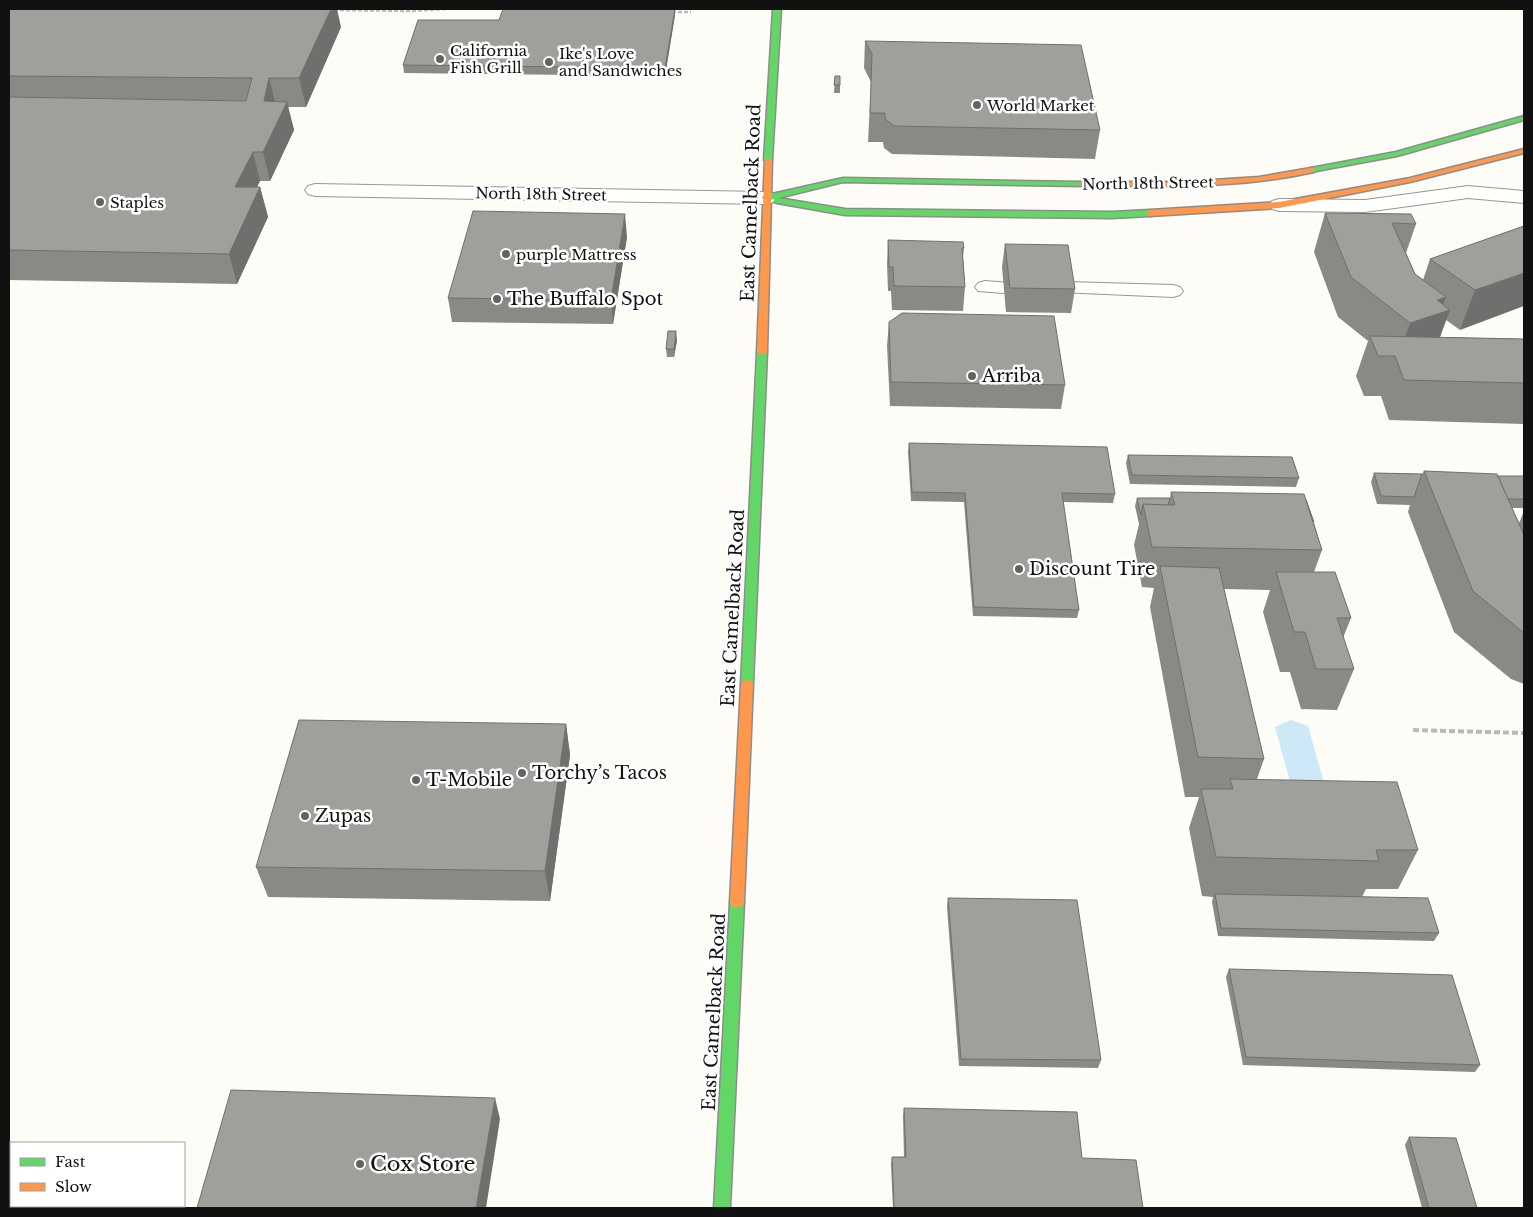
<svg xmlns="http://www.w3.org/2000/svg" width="1533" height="1217" font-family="'Libre Baskerville',serif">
	<rect width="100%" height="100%" fill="#fdfcf7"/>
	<!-- water -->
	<polygon fill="#cde8f7" points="1291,720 1308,726 1324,783 1290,782 1275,727"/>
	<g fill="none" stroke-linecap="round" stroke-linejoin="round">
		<!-- lane casing -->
		<g stroke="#979795" stroke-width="2">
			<g id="lane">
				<polygon points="985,281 1010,283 1013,287 1010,291 1003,293 978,291 975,287 978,283"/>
				<polygon points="1067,282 1173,285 1180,287 1183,291 1180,295 1173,297 1060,292 1057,288 1060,284"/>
			</g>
		</g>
		<!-- street casing -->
		<g stroke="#979795" stroke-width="2">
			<g id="street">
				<polygon points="315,184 766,192 773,194 776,198 773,202 766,204 315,196 308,194 305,190 308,186"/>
				<polygon points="1468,186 1524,191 1524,203 1468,198 1365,212 1279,211 1272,209 1269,205 1272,201 1279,199 1365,200"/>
			</g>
		</g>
		<!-- fast casing -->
		<g stroke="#8e8d8b" stroke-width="3">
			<g id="fast">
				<polygon points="773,9 781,9 772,160 768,162 764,160"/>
				<polygon points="1524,116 1524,120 1397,156 1311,172 1307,170 1311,168 1396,152"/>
				<polygon points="843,178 1082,182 1086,184 1082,186 843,182 778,198 845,209 1112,212 1150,210 1154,213 1150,216 1112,218 845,215 777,203 774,202 774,199 766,201 762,198 763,196"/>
				<polygon points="762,349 767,352 753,684 751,687 743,687 741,684 757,352"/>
				<polygon points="737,896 742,898 744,902 730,1208 714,1208 730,902 732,898"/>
			</g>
		</g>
		<!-- slow casing -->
		<g stroke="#8e8d8b" stroke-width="3">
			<g id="slow">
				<polygon points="1524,149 1524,153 1410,182 1279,208 1150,216 1146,213 1150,210 1279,202 1410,178"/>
				<polygon points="765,158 772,160 767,352 762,355 757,352"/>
				<path d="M1311,168h3v4c-76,17 -155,14 -232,14l-4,-2 4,-2h99l78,-5z"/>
				<polygon points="747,680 751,681 753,684 744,902 742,906 737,908 732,906 730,902 741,684 743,681"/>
			</g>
		</g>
		<!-- path-far1 -->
		<g stroke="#b9b9b8" stroke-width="2.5" stroke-dasharray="4 2" stroke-linecap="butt">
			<polyline points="334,10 411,11 446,9"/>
			<polyline points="672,12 691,12"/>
		</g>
		<!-- path -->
		<polyline stroke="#b9b9b8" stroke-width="4" stroke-dasharray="6 3" stroke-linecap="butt" points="1413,730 1524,733"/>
		<!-- lane -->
		<use href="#lane" fill="#fffffe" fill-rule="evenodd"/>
		<!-- street -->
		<use href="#street" fill="#fffffe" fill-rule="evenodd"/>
		<!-- fast -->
		<use href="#fast" fill="#63d668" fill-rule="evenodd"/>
		<!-- slow -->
		<use href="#slow" fill="#ff974d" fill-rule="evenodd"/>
	</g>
	<!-- wall -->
	<g fill="#8a8986">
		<polygon points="9,9 341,27 306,107 288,107 294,130 270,181 260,181 257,187 260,187 268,217 237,284 9,280"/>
		<polygon points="675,9 675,15 665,76 404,73 403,65 499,20"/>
		<polygon points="865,41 1100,130 1095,159 892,154 884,148 883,142 868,142 871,82 864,68"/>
		<polygon points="835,76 840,76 840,93 834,93"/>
		<polygon points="1325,213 1416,224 1406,253 1415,274 1423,280 1430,259 1524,226 1460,330 1446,320 1440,337 1524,339 1524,424 1389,420 1381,396 1364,396 1356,376 1368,341 1338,317 1314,252"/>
		<polygon points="627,237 613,324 452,322 448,298"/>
		<polygon points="888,240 964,248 963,257 965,287 963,311 892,310 891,291 888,291 887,264"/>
		<polygon points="1005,244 1075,289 1071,313 1006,312 1002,267"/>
		<polygon points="889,322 1065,385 1061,409 890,406 887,346"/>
		<polygon points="677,340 674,357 667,357 666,349"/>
		<polygon points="909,443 1115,494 1113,503 1063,502 1079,610 1077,618 973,616 964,502 911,501 908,452"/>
		<polygon points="1128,455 1299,478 1296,487 1130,484 1126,463"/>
		<polygon points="1424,471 1498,476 1524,476 1524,508 1512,508 1519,523 1524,511 1524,684 1511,679 1454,632 1408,512 1410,505 1377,504 1371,482 1374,473 1422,474"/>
		<polygon points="1171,492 1314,523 1322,550 1314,572 1351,618 1343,638 1354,669 1337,710 1301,709 1290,672 1280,672 1263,612 1270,590 1224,589 1264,759 1257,779 1418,850 1398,889 1366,889 1362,897 1439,933 1434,941 1218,936 1212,902 1213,897 1202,896 1189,828 1199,797 1185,797 1150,607 1154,588 1142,587 1134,545 1139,524 1135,506 1137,498 1170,498"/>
		<polygon points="566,724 570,755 550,901 268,897 256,867"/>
		<polygon points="948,898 1101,1060 1098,1068 959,1066 947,907"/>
		<polygon points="1229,969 1480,1065 1475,1072 1243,1065 1226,977"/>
		<polygon points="904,1108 1082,1158 1143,1208 893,1208 891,1164 892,1157 904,1157 903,1116"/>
		<polygon points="1409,1137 1477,1208 1422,1208 1405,1145"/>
	</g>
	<!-- shaded-wall -->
	<g fill="#716f6d">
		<polygon points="331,9 337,9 341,27 306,107 299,78"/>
		<polygon points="675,9 675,15 665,76 665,68"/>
		<polygon points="269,78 276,106 264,101"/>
		<polygon points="287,102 294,130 270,181 263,152"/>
		<polygon points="253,152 260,181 243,216 235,187"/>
		<polygon points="260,187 268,217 237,284 229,254"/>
		<polygon points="625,214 627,237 613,324 611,300"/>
		<polygon points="1524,273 1524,306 1460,330 1475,290"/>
		<polygon points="1446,297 1440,313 1450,310 1435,350 1397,360 1410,323 1437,300"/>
		<polygon points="676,331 677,340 674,357 674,349"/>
		<polygon points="566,724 570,755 550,901 545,871"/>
		<polygon points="495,1098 500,1119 486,1208 476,1208"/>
	</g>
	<!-- building -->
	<g fill="#a19f9c" stroke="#716f6d">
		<polygon points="9,9 331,9 299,78 269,78 264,101 287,102 263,152 253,152 235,187 260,187 229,254 9,250 9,97 246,101 252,78 9,76"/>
		<polygon points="503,9 675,9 665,68 403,65 418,20 499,20"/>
		<polygon points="865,41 1081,45 1100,130 894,126 885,119 885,113 870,113 872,54"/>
		<polygon points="835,76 840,76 840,85 834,85"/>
		<polygon points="473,211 625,214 611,300 448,298"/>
		<polygon points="1325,213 1411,214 1416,224 1392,223 1415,274 1446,297 1437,300 1450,310 1410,323 1351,277"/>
		<polygon points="1524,226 1524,273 1475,290 1430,259"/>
		<polygon points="888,240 963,242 964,248 962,248 965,287 894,286 893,267 889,267"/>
		<polygon points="1005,244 1068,245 1075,289 1010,288"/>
		<polygon points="902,313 1054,316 1065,385 891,382 889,322"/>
		<polygon points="668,331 676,331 674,349 666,349"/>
		<polygon points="1370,336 1524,339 1524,383 1404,380 1395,356 1378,356"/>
		<polygon points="909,443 1107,447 1115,494 1062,493 1079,610 974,607 965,493 912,492"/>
		<polygon points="1128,455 1292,457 1299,478 1132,475"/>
		<polygon points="1424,471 1497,474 1524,535 1524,633 1473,591"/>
		<polygon points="1374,473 1422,474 1414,497 1381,496"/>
		<polygon points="1498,476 1524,476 1524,499 1508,499"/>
		<polygon points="1171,492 1304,494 1322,550 1152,547 1143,504 1175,505"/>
		<polygon points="1137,498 1170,498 1168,505 1143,504 1141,515"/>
		<polygon points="1306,500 1314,522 1313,522"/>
		<polygon points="1160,566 1219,568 1264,759 1198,757"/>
		<polygon points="1276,572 1335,572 1351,618 1337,618 1354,669 1316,669 1305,632 1294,632"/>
		<polygon points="299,720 566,724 545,871 256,867"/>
		<polygon points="1230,779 1397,782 1418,850 1376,850 1379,861 1216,857 1201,789 1233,789"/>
		<polygon points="1215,894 1428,898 1439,933 1221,928"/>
		<polygon points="948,898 1077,900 1101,1060 961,1059"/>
		<polygon points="1229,969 1452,975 1480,1065 1246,1057"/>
		<polygon points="231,1090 495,1098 476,1208 197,1208"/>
		<polygon points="904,1108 1077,1112 1082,1158 1136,1160 1143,1208 894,1208 892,1157 906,1157"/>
		<polygon points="1409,1137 1456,1138 1477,1208 1429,1208"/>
	</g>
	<!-- markers -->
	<g fill="#646362" stroke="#fff" stroke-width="2">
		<circle cx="440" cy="59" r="5"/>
		<circle cx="549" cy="62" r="5"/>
		<circle cx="977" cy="105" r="5"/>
		<circle cx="100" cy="202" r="5"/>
		<circle cx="506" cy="254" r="5"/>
		<circle cx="497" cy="299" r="5"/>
		<circle cx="972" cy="376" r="5"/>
		<circle cx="1019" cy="569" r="5"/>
		<circle cx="522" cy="773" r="5"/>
		<circle cx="416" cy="780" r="5"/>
		<circle cx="305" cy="816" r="5"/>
		<circle cx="360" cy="1164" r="5"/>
	</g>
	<g text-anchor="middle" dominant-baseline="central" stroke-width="5" stroke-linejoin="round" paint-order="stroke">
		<!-- far-poi labels -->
		<g font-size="15" fill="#111" stroke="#fff" text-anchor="start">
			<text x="450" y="50">California<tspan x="450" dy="17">Fish Grill</tspan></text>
			<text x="559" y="53">Ike's Love<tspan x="559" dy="17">and Sandwiches</tspan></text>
			<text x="987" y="105">World Market</text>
			<text x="110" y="202">Staples</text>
			<text x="516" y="254">purple Mattress</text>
		</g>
		<!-- far-street labels -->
		<g font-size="15" fill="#111" stroke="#fff">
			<text transform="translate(1148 183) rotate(-1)">North 18th Street</text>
			<text transform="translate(541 194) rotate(1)">North 18th Street</text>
		</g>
		<!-- street labels -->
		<g font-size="18" fill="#111" stroke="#fff">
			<text transform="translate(751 203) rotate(-88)">East Camelback Road</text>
			<text transform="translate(733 608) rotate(-87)">East Camelback Road</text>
			<text transform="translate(714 1012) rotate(-87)">East Camelback Road</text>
		</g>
		<!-- poi labels -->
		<g font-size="18" fill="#111" stroke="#fff" text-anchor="start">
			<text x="507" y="299">The Buffalo Spot</text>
			<text x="982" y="376">Arriba</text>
			<text x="1029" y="569">Discount Tire</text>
			<text x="532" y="773">Torchy’s Tacos</text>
			<text x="426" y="780">T-Mobile</text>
			<text x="315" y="816">Zupas</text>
		</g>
		<!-- near-poi labels -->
		<g font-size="21" fill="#111" stroke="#fff" text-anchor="start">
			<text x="370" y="1164">Cox Store</text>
		</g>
	</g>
	<!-- border -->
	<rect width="1533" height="1217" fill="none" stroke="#111111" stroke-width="20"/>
	<!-- legend -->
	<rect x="10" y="1142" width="175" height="65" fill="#ffffff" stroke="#a0a0a0"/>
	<rect x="20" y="1158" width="25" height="8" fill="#63d668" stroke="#a0a0a0"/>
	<text x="55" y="1167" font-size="15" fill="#111111">Fast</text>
	<rect x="20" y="1183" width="25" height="8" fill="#ff974d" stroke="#a0a0a0"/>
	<text x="55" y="1192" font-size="15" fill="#111111">Slow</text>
</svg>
